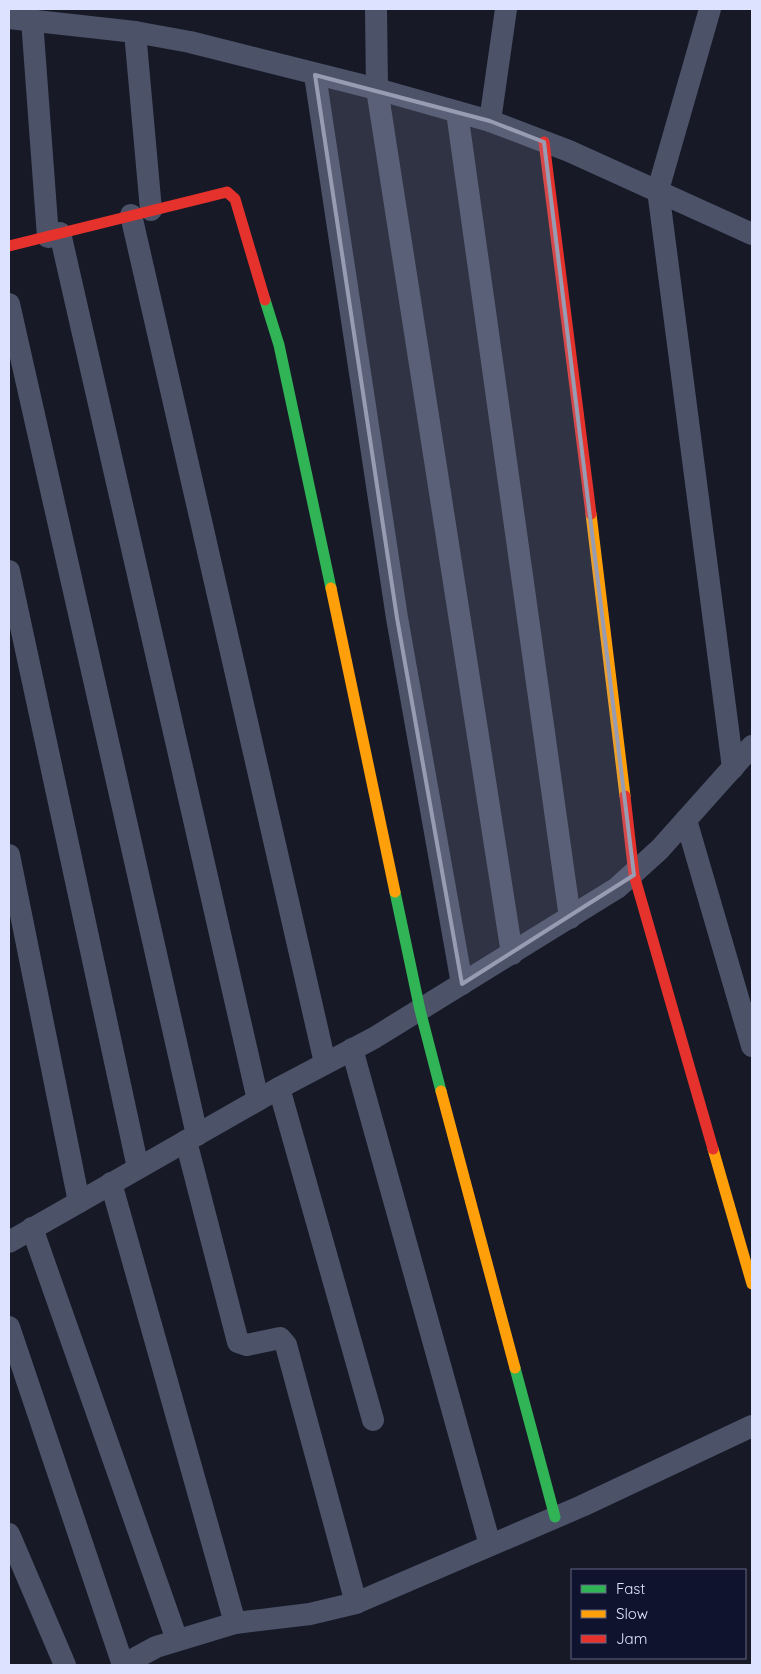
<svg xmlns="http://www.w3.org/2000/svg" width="761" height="1674" font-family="Quicksand,sans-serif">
	<rect width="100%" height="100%" fill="#171927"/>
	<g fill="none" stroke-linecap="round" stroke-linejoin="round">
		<!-- street -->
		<g stroke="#4c5268" stroke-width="22">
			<polyline points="376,9 377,89 512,954"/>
			<polyline points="710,9 658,190 733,768"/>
			<polyline points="9,18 135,32 190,42 377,89 490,121 569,151 752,234"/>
			<polyline points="32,20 48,237"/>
			<polyline points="135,32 151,210"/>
			<polyline points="315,75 397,618 462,984"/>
			<polyline points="457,112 570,918"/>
			<polyline points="490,121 506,9"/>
			<polyline points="131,215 325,1063"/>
			<polyline points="60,233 258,1100"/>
			<polyline points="9,304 197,1135"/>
			<polyline points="9,571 138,1168"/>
			<polyline points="686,820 752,1046"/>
			<polyline points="9,855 79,1202"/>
			<polyline points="352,1049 490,1545"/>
			<polyline points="279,1088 373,1420"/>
			<polyline points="186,1141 238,1342 247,1345 280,1338 286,1345 356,1603"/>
			<polyline points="111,1183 235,1623"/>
			<polyline points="32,1228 177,1640"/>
			<polyline points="9,1242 279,1088 374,1038 617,888 660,849 752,746"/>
			<polyline points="9,1327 123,1665"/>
			<polyline points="9,1534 65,1665"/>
			<polyline points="123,1665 156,1647 235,1623 310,1614 356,1603 582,1506 752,1426"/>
		</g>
		<!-- fast -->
		<g stroke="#30b455" stroke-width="11">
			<polyline points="265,300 279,345 331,588"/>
			<polyline points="395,892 420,1010 441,1091"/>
			<polyline points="515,1368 555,1517"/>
		</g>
		<!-- slow -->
		<g stroke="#ff9f0a" stroke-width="11">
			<polyline points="591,514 625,796"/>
			<polyline points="331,588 395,892"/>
			<polyline points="441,1091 515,1368"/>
			<polyline points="713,1149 752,1284"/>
		</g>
		<!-- jam -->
		<g stroke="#e5322d" stroke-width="11">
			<polyline points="544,142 591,514"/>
			<polyline points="9,246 227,192 235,199 265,300"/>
			<polyline points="625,796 634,875 713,1149"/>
		</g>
	</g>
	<!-- marked area -->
	<path fill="#989cb3" fill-opacity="0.2" stroke="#989cb3" stroke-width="4" stroke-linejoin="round" d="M315,75l175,46 54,21 90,733 -172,109 -65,-366z"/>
	<!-- border -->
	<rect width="761" height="1674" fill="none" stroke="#dde3ff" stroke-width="20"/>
	<!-- legend -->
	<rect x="571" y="1569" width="175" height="90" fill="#10132e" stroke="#626682"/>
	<rect x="581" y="1585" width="25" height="8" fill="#30b455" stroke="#626682"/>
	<text x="616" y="1594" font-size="15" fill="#dde3ff">Fast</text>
	<rect x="581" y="1610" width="25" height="8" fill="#ff9f0a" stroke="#626682"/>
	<text x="616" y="1619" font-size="15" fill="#dde3ff">Slow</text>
	<rect x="581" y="1635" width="25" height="8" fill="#e5322d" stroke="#626682"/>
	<text x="616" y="1644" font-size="15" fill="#dde3ff">Jam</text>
</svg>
